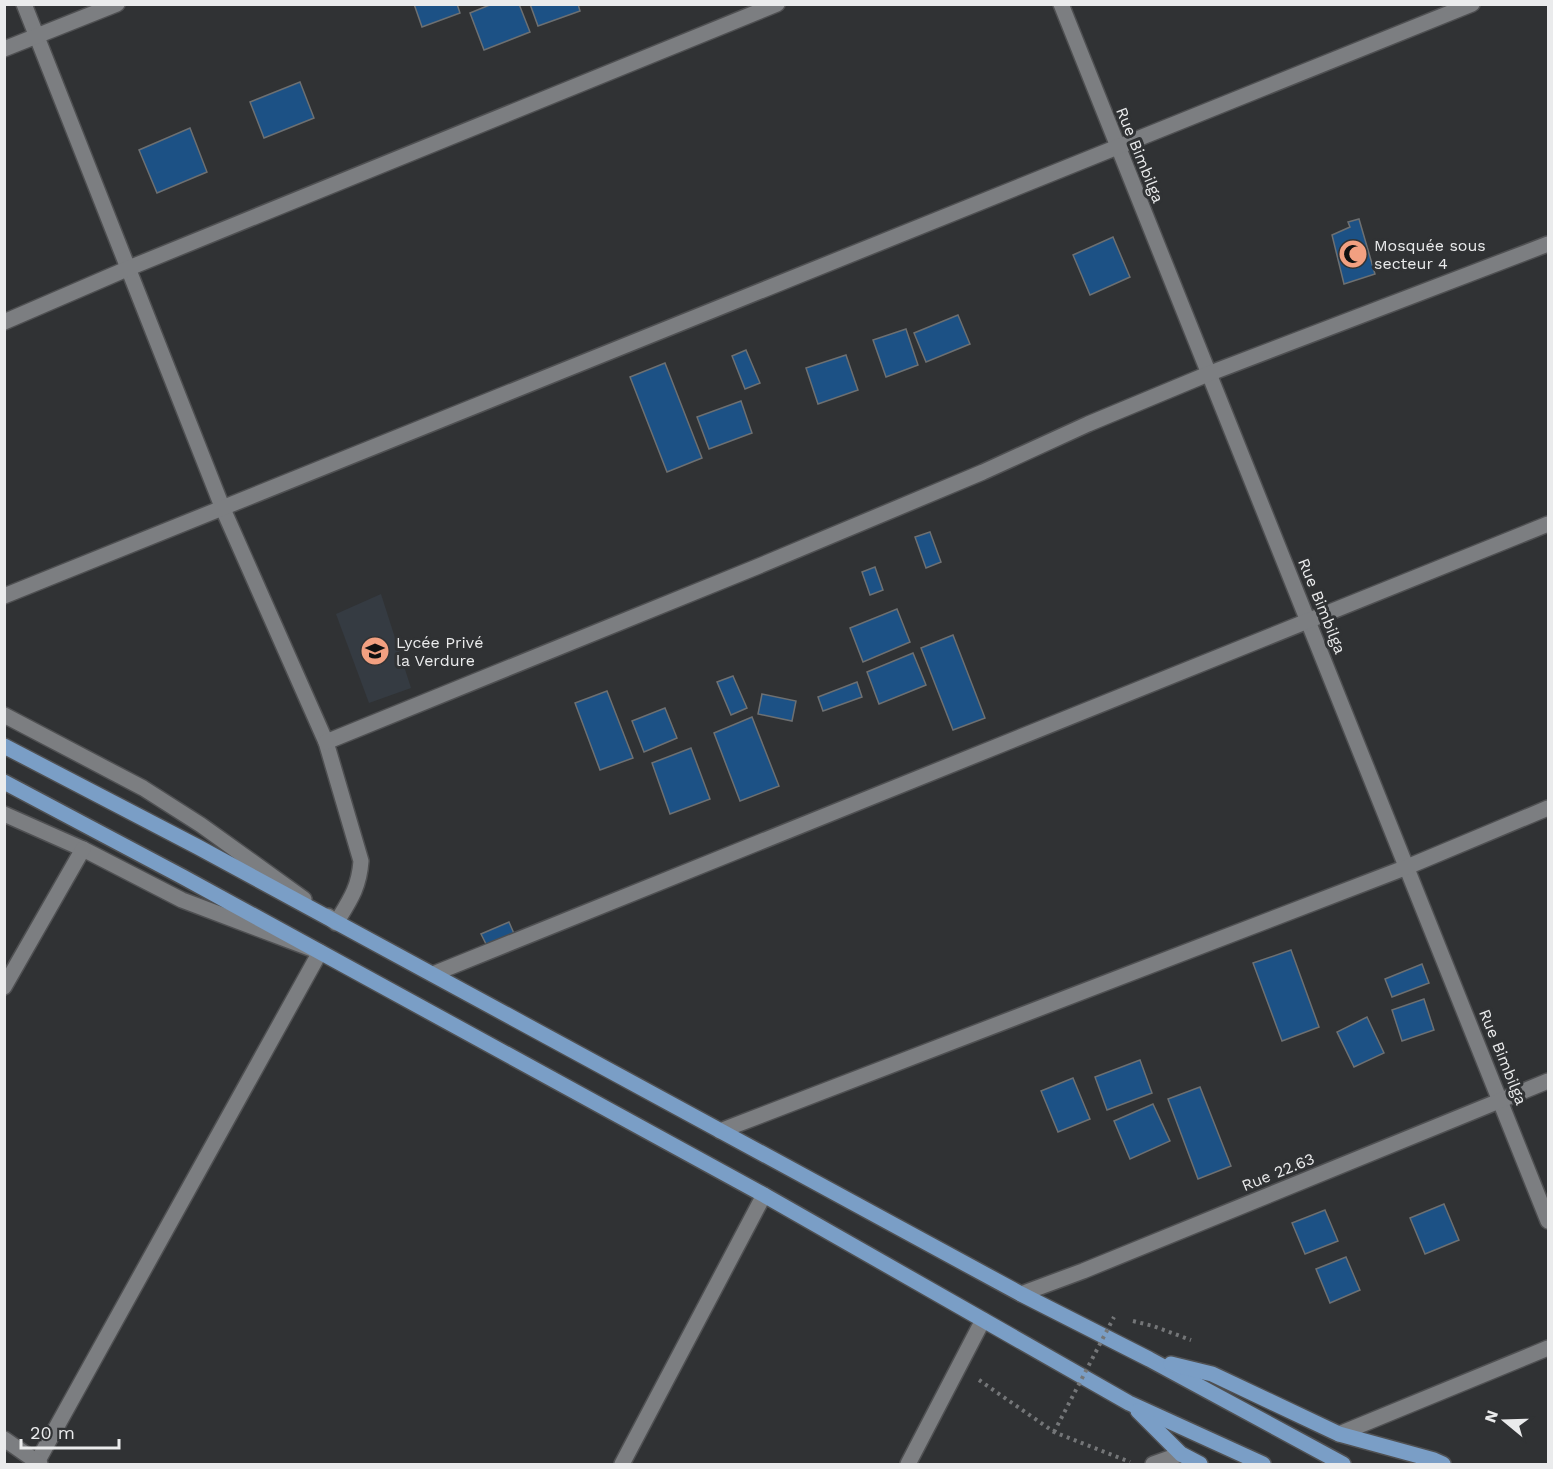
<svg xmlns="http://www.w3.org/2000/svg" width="1553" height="1469" font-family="'Work Sans',sans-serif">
	<rect width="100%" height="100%" fill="#303234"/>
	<!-- built -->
	<polygon fill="#353b42" points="381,594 411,688 369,703 336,614"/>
	<!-- building -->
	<g fill="#1c5185" stroke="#6d7072" stroke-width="1.5">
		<polygon points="414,4 457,4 460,13 422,27"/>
		<polygon points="492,4 519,4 530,32 484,50 470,13"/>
		<polygon points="530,4 578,4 580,11 538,26"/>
		<polygon points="300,82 314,118 264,138 250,102"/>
		<polygon points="190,128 207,172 157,193 139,150"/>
		<polygon points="1359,219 1375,274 1344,284 1332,235 1350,227 1348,222"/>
		<polygon points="1113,237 1130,277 1090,295 1073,255"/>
		<polygon points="958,315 970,344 926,362 914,333"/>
		<polygon points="906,329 918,365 886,377 873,340"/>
		<polygon points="746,350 760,383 745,389 732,356"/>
		<polygon points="846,355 858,390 818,404 806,368"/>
		<polygon points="665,363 702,458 667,472 630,377"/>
		<polygon points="741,401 752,433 709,449 697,417"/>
		<polygon points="930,532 941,562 926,568 915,537"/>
		<polygon points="875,567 883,590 870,595 862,572"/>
		<polygon points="897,609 910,642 863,662 850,628"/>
		<polygon points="953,635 985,718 953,730 921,648"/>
		<polygon points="913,653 926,685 879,704 867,672"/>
		<polygon points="733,676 747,708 731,715 717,682"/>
		<polygon points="857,682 862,697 823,711 818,697"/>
		<polygon points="607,691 633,758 600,770 575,703"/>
		<polygon points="762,694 796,701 792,721 758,714"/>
		<polygon points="665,708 677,738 644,752 632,721"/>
		<polygon points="752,717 779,786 740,801 714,733"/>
		<polygon points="691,748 710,799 670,814 652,763"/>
		<polygon points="509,922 516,938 489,950 481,934"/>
		<polygon points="1291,950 1319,1027 1282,1041 1253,963"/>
		<polygon points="1422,964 1429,983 1392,997 1385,979"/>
		<polygon points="1424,999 1434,1030 1402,1041 1392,1010"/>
		<polygon points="1367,1017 1384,1053 1354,1067 1337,1032"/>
		<polygon points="1140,1060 1152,1093 1107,1110 1095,1077"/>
		<polygon points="1073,1078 1090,1119 1058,1132 1041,1091"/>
		<polygon points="1200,1087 1231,1166 1198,1179 1168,1099"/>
		<polygon points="1153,1104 1170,1141 1130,1159 1114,1121"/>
		<polygon points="1444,1204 1459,1240 1425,1254 1410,1218"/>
		<polygon points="1325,1210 1338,1241 1305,1254 1292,1223"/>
		<polygon points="1346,1257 1360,1290 1330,1303 1316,1269"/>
	</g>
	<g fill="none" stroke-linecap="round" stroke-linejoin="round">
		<!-- lane casing -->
		<g stroke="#4f5052" stroke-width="18">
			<polyline id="lane" points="908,1464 983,1320"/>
		</g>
		<!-- street casing -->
		<g stroke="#4f5052" stroke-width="18">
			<g id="street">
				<path d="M24,4l199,505 103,233 35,119c-2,27 -11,39 -25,62l-8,-7"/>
				<polyline points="1061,4 1548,1221"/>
				<polyline points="4,49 117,4"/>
				<polyline points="4,322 129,268 777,4"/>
				<path d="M4,596c491,-194 978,-397 1468,-592"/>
				<polyline points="4,715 143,788 201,825 304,899"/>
				<polyline points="326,742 759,566 983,472 1088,424 1208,374 1548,244"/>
				<polyline points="4,814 83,849 182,900 320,952 36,1464"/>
				<polyline points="433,974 1548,524"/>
				<polyline points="4,987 83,849"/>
				<polyline points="720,1131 1407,867 1548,808"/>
				<polyline points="1021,1294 1083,1271 1548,1081"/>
				<polyline points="1339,1434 1548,1348"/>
				<polyline points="4,1439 40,1464"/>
				<polyline points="622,1464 764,1195"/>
				<polyline points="1153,1464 1181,1454"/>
			</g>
		</g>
		<!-- primary casing -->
		<g stroke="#4f5052" stroke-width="18">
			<g id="primary">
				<polyline points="4,746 198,847 1021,1294 1149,1359 1343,1464"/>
				<polyline points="4,782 183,877 764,1195 1129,1403 1263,1464"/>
				<polyline points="1171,1364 1212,1374 1339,1434 1434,1460 1443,1464"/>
				<polyline points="1138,1411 1181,1454 1200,1464"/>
			</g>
		</g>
		<!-- path -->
		<g stroke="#747678" stroke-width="4" stroke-dasharray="3 4.5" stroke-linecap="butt">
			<polyline points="1133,1321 1153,1326 1191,1340"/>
			<polyline points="979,1380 1054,1432 1130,1462"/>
		</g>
		<!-- lane -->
		<use href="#lane" stroke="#7c7e81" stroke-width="15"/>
		<!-- street -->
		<use href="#street" stroke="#7c7e81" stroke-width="15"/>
		<!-- primary -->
		<use href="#primary" stroke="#7a9ec6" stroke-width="15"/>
		<!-- path-bridge -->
		<polyline stroke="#747678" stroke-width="4" stroke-dasharray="3 4.5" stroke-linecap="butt" points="1054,1432 1114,1317"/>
	</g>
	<!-- icons -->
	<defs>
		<g id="mosque-disc" transform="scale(1.5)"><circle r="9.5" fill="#f2a081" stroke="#303234"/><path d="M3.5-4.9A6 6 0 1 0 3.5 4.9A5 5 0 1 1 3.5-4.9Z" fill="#111"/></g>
		<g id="university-disc" transform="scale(1.5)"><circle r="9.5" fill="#f2a081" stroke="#303234"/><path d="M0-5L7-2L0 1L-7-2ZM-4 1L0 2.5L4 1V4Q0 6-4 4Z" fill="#111"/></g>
	</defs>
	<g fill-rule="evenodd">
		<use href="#mosque-disc" x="1353" y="254"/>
		<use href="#university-disc" x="375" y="651"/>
	</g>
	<g text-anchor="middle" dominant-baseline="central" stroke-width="6" stroke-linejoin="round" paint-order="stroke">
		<!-- street labels -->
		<g font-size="16" fill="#eaebec" stroke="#303234">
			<text transform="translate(1140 155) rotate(68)">Rue Bimbilga</text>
			<text transform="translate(1322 606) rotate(68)">Rue Bimbilga</text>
			<text transform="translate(1503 1057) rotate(68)">Rue Bimbilga</text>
			<text transform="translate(1278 1172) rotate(-22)">Rue 22.63</text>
		</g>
		<!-- poi labels -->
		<g font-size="16" fill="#eaebec" stroke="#303234" text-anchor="start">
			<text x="1374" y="245">Mosquée sous<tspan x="1374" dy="18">secteur 4</tspan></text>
			<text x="396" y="642">Lycée Privé<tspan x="396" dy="18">la Verdure</tspan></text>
		</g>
	</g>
	<!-- border -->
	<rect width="1553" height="1469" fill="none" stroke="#eaebec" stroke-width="12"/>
	<!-- north arrow -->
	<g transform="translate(1505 1421) rotate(289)" stroke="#303234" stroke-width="4.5" paint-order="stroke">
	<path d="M0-4.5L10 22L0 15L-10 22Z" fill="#eaebec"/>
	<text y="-9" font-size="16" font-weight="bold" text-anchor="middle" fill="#eaebec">N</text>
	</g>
	<!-- scale -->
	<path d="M21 1439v9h98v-9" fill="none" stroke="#eaebec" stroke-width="3"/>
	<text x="30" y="1439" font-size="18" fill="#eaebec" stroke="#303234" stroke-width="4.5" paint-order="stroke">20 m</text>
</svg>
